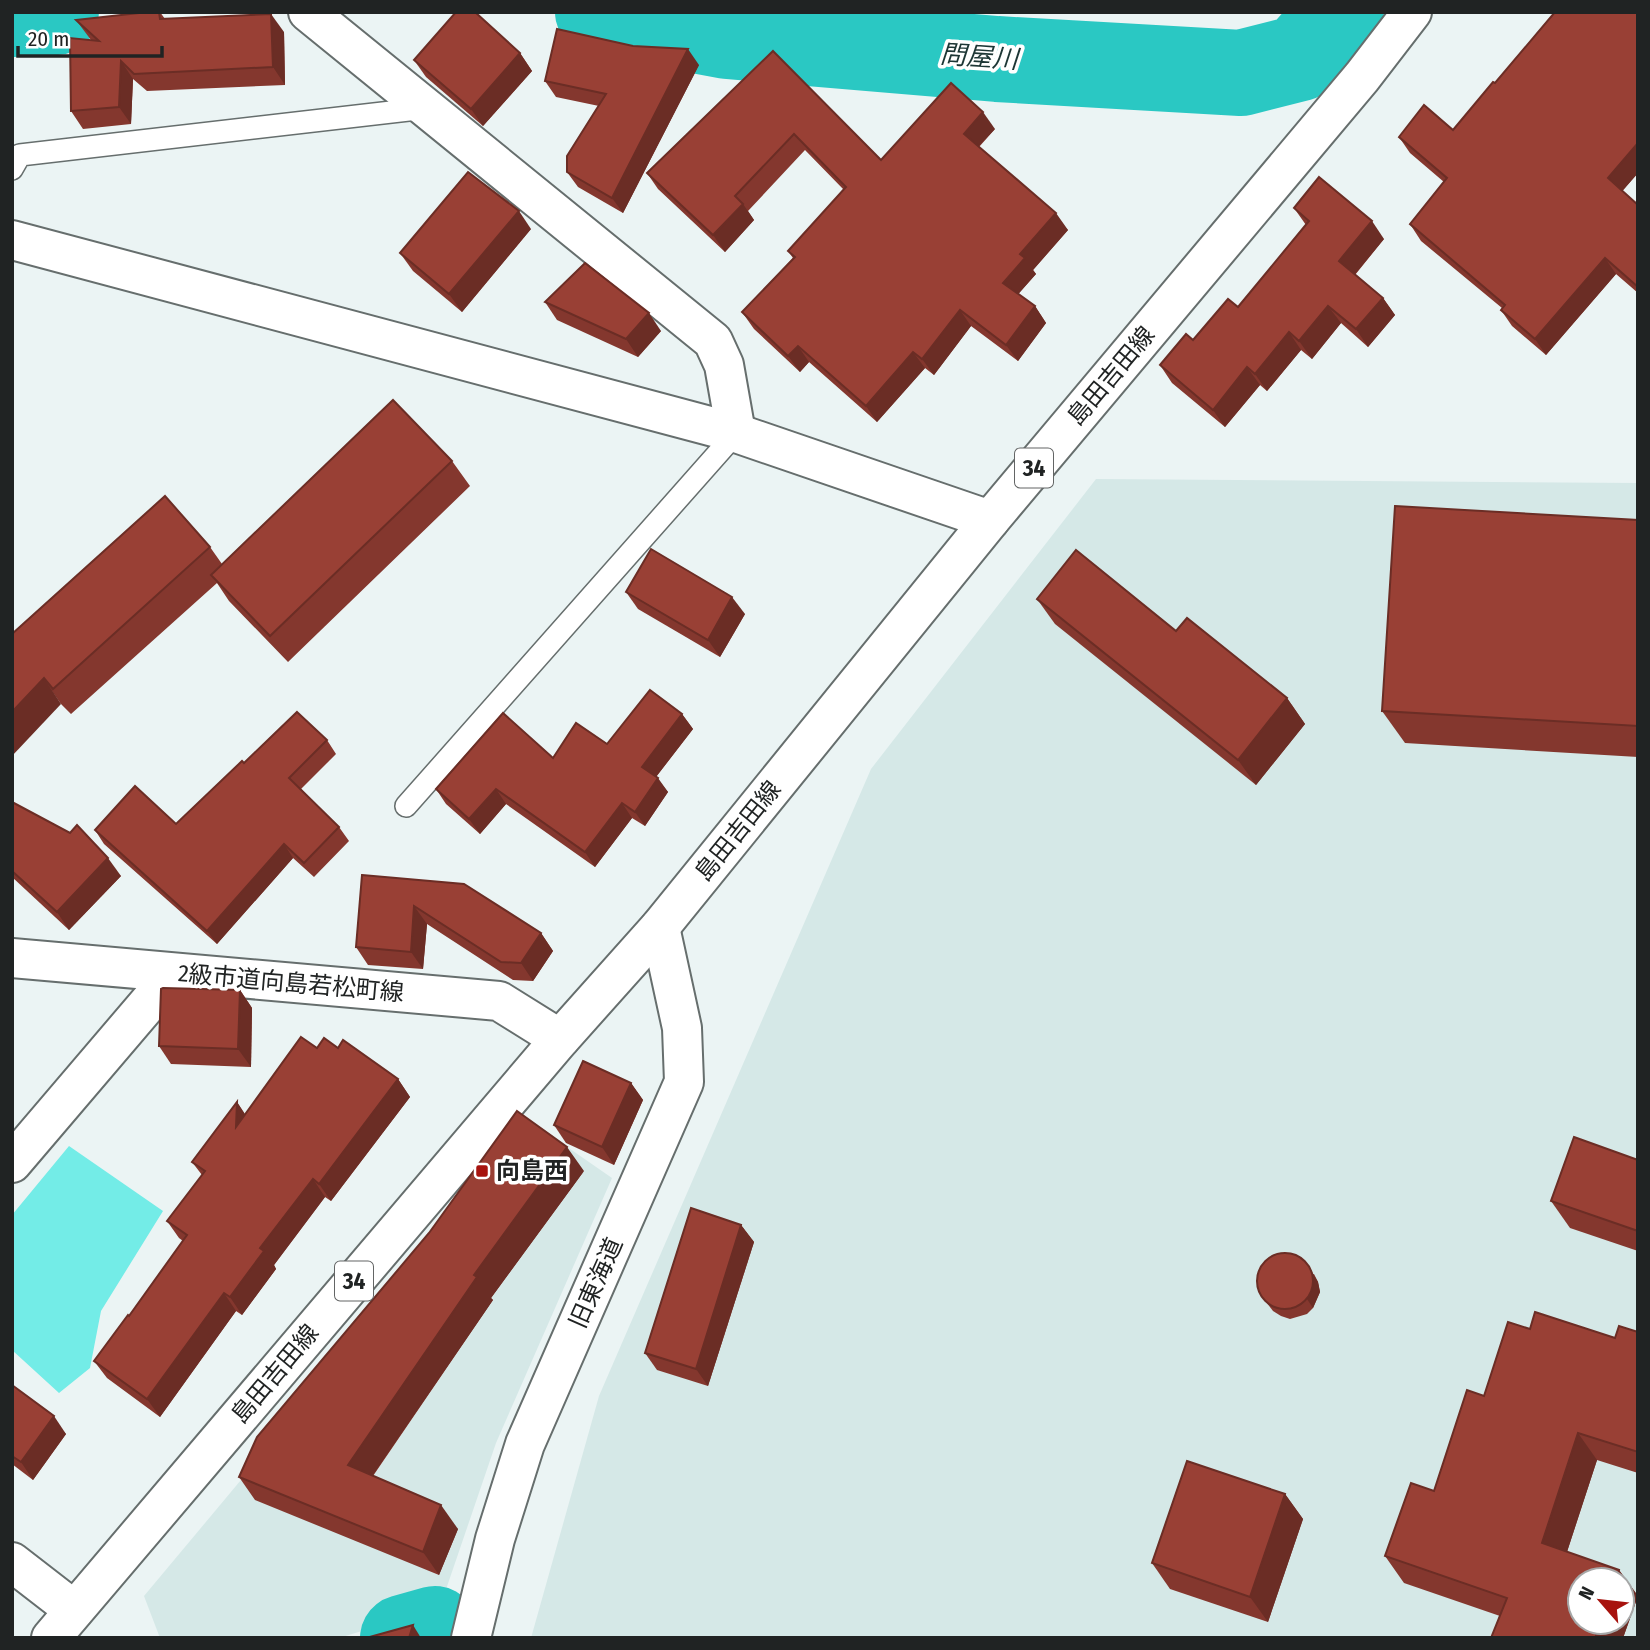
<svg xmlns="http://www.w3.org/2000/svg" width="1650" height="1650" font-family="'Fira Sans Condensed','Noto Sans JP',sans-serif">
	<rect width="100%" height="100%" fill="#ebf4f4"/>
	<!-- built -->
	<g fill="#d5e8e7" fill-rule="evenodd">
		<path d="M1096,479l542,4v1155h-1107l68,-242 272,-627zM1580,1580h42v42h-42z"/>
		<polygon points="537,1126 612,1178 496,1443 440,1607 339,1638 160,1638 144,1596"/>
	</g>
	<!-- green -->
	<polygon fill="#73ece7" points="69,1146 163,1211 101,1311 90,1368 59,1393 12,1350 12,1215"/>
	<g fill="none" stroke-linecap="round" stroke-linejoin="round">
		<!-- river -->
		<g stroke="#2ac8c3" stroke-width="86">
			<polyline points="598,12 727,36 997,59 1241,73 1300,58 1341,12"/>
			<polyline points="12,14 56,12"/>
			<polyline points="403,1638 435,1629"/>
		</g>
		<!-- lane casing -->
		<g stroke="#666e6d" stroke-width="24">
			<g id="lane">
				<polyline points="12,169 20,155 426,108"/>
				<polyline points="406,806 736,433"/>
			</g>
		</g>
		<!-- street casing -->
		<g stroke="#666e6d" stroke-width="42">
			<g id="street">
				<polyline points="308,12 713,341 724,365 736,433"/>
				<polyline points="12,958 499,1001 560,1039"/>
				<polyline points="12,1163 174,973"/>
				<polyline points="12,1562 74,1610"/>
			</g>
		</g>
		<!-- secondary casing -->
		<g stroke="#666e6d" stroke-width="42">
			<g id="secondary">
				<polyline points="12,240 736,433 990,520"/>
				<polyline points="471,1638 495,1539 525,1444 684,1082 682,1028 660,927"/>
			</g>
		</g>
		<!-- primary casing -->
		<g stroke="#666e6d" stroke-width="42">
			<polyline id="primary" points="51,1638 560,1039 660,927 990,520 1362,77 1412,12"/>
		</g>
		<!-- lane -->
		<use href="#lane" stroke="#fff" stroke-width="21"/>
		<!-- street -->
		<use href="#street" stroke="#fff" stroke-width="38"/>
		<!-- secondary -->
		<use href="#secondary" stroke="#fff" stroke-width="38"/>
		<!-- primary -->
		<use href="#primary" stroke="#fff" stroke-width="38"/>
	</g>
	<!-- wall -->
	<g fill="#84372e">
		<polygon points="160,12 165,19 284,32 285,85 147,91 133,79 131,124 83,129 71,111 91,40 76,20"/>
		<polygon points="1638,12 1638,173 1622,191 1638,205 1638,293 1616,274 1546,355 1512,326 1501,310 1502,308 1421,241 1410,224 1444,182 1410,153 1399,137 1453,130 1495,83"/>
		<polygon points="773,51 881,160 995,129 979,147 1068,230 1033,270 1036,274 1018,294 1035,306 1046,323 1018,361 971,326 934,375 925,368 877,422 809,362 800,372 754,329 742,312 793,258 788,251 844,190 805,150 748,211 754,220 725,252 658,189 647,173"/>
		<polygon points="520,53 532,71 483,126 426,77 414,60"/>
		<polygon points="699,65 623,213 578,187 567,172 599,106 556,97 545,81"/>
		<polygon points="1294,208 1384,239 1355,275 1383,298 1395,315 1368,347 1341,323 1312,359 1301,350 1267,391 1260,385 1225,427 1172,383 1160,365 1238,307 1306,225"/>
		<polygon points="531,229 462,312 413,271 400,253"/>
		<polygon points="545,302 661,331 638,357 557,320"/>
		<polygon points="452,461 470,486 288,662 229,601 217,583 71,714 61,704 12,634 210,547 222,564"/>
		<polygon points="1638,520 1638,757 1405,743 1382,711"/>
		<polygon points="626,592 745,614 720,657 638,609"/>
		<polygon points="1037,599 1176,631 1287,698 1305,724 1256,785 1055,624"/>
		<polygon points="682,714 693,729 656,777 668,792 645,826 632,818 595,867 506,804 480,834 446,804 436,789 607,744"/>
		<polygon points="327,740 336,754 301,789 339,827 349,841 314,877 293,858 217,944 104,844 95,830 176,824 244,763"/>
		<polygon points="12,802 121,876 69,930 12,877"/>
		<polygon points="362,875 541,933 553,951 533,981 513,980 427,924 423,969 368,965 356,947"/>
		<polygon points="240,990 252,1008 251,1067 171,1064 159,1046"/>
		<polygon points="317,1048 338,1048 398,1079 410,1097 331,1201 325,1197 274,1265 276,1269 242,1315 236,1311 160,1417 107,1378 94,1361 129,1316 183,1241 179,1238 167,1221 202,1175 192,1162 237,1102 245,1115"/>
		<polygon points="631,1083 643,1100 614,1165 566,1143 554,1125"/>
		<polygon points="1638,1160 1638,1251 1570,1228 1551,1201"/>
		<polygon points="584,1171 491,1298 493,1300 373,1476 458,1529 439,1575 255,1500 239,1477"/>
		<polygon points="741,1225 754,1242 708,1386 657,1370 645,1353"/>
		<polygon points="1314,1274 1318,1282 1320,1292 1313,1308 1307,1314 1290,1319 1281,1316 1273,1311 1261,1295"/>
		<polygon points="1530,1329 1615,1338 1638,1332 1638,1473 1597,1460 1567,1552 1619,1570 1638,1596 1623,1638 1491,1638 1500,1616 1404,1583 1385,1556 1434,1491 1484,1396"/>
		<polygon points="12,1385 66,1434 33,1480 12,1464"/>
		<polygon points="1285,1494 1303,1519 1268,1622 1170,1589 1152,1563"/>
	</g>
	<!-- shaded-wall -->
	<g fill="#6b2d25">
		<polygon points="271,14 284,32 285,85 273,67"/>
		<polygon points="688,49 699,65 623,213 612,198"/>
		<polygon points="520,53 532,71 483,126 471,109"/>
		<polygon points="121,61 133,79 131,124 119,107"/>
		<polygon points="983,112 995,129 975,150 964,134"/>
		<polygon points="1638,143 1638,173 1619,195 1608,178"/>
		<polygon points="743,204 754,220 725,252 713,235"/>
		<polygon points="519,211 531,229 462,312 449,294"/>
		<polygon points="1056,213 1068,230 1033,270 1036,274 1014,299 1003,283 1020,254"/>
		<polygon points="1372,221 1384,239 1351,279 1339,261"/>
		<polygon points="1605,258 1616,274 1546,355 1535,339"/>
		<polygon points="1383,298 1395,315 1368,347 1356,329"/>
		<polygon points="1035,306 1046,323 1018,361 1006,345"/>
		<polygon points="1328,306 1341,323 1312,359 1299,341"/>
		<polygon points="960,310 971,326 934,375 922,359"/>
		<polygon points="649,313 661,331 638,357 626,339"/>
		<polygon points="1289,332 1301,350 1267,391 1255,374"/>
		<polygon points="798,346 809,362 800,372 788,356"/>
		<polygon points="913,352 925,368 877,422 866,406"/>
		<polygon points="1247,367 1260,385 1225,427 1213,410"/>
		<polygon points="732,597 745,614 720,657 708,640"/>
		<polygon points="44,678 61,704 12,756 12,712"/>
		<polygon points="1287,698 1305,724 1256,785 1238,760"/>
		<polygon points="682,714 693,729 652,782 642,767"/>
		<polygon points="658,778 668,792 645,826 635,812"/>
		<polygon points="496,789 506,804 480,834 469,819"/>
		<polygon points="622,803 632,818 595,867 585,852"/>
		<polygon points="284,844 293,858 217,944 207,931"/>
		<polygon points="108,858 121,876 69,930 57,912"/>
		<polygon points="414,906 427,924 423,969 411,952"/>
		<polygon points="541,933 553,951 533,981 521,963"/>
		<polygon points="240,990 252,1008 251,1067 238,1049"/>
		<polygon points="398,1079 410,1097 331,1201 319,1184"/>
		<polygon points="631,1083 643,1100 614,1165 602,1147"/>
		<polygon points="237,1102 249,1120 236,1127"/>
		<polygon points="567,1147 584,1171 491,1298 493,1300 364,1488 348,1465 474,1275"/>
		<polygon points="313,1179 325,1197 274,1265 276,1269 242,1315 230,1297 260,1248"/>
		<polygon points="741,1225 754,1242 708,1386 696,1369"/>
		<polygon points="1308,1265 1318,1282 1320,1292 1313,1308 1307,1299"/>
		<polygon points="224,1293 236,1311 160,1417 147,1399"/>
		<polygon points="54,1416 66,1434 33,1480 21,1462"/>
		<polygon points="1578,1433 1597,1460 1561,1570 1542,1543"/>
		<polygon points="1285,1494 1303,1519 1268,1622 1250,1597"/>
		<polygon points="441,1505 458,1529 439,1575 423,1552"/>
		<polygon points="1619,1570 1638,1596 1623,1638 1595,1638 1601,1622 1622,1622 1622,1580 1616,1580"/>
		<polygon points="413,1625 421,1638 409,1638"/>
	</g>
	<!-- building -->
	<g fill="#994035" stroke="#6b2d25" stroke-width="2">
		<polygon points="148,12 159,12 160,19 271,14 273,67 134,74 121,61 119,107 71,111 70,38 99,41 76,20"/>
		<polygon points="456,12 475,12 520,53 471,109 414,60"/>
		<polygon points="1555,12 1638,12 1638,143 1608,178 1638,205 1638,287 1605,258 1535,339 1501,310 1505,305 1410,224 1447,178 1399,137 1424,105 1453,130 1493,82 1495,83"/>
		<polygon points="557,29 633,46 688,49 612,198 567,172 567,156 606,94 545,81"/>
		<polygon points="773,51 881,160 951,83 983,112 964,134 1056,213 1020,254 1025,258 1003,283 1035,306 1006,345 960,310 922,359 913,352 866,406 798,346 788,356 742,312 795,257 788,251 846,187 794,134 735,196 743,204 713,235 647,173"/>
		<polygon points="468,172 519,211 449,294 400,253"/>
		<polygon points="1319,177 1372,221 1339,261 1383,298 1356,329 1328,306 1299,341 1289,332 1255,374 1247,367 1213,410 1160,365 1186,334 1193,340 1228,299 1238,307 1309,221 1294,208"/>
		<polygon points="585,263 649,313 626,339 545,302"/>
		<polygon points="393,400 452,461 270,636 211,575"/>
		<polygon points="165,496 210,547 53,689 44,678 12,712 12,634"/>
		<polygon points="1395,506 1638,520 1638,726 1382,711"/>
		<polygon points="651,549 732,597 708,640 626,592"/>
		<polygon points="1076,550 1176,631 1187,618 1287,698 1238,760 1037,599"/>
		<polygon points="650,690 682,714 642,767 658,778 635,812 622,803 585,852 496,789 469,819 436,789 503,713 553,758 576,723 607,744"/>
		<polygon points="297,712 327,740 289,778 339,827 304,863 284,844 207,931 95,830 135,786 176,824 242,761 244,763"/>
		<polygon points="12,802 70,833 77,825 108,858 57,912 12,871"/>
		<polygon points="362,875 464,884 541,933 521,963 501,962 414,906 411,952 356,947"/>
		<polygon points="163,988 240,990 238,1049 159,1046 161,989"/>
		<polygon points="301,1037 317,1048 324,1038 338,1048 343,1040 398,1079 319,1184 313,1179 260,1248 264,1251 230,1297 224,1293 147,1399 94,1361 128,1315 129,1316 187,1235 167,1221 205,1171 192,1162 237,1102 236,1127"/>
		<polygon points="583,1061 631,1083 602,1147 554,1125"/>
		<polygon points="517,1111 567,1147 474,1275 477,1277 348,1465 441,1505 423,1552 239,1477 257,1437 429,1233"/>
		<polygon points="1574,1137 1638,1160 1638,1231 1551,1201"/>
		<polygon points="691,1208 741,1225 696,1369 645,1353"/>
		<circle cx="1285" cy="1281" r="28"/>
		<polygon points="1535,1312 1615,1338 1619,1326 1638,1332 1638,1452 1578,1433 1542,1543 1619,1570 1616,1580 1580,1580 1580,1622 1601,1622 1595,1638 1491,1638 1507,1598 1385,1556 1411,1483 1434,1491 1467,1390 1484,1396 1508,1322 1530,1329"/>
		<polygon points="12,1385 54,1416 21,1462 12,1456"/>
		<polygon points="1187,1461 1285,1494 1250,1597 1152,1563"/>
		<polygon points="413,1625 409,1638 366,1638"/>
	</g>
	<!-- markers -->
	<rect fill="#a7130e" stroke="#fff" stroke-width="2.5" x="475" y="1164" width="14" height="14" rx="3.5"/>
	<g text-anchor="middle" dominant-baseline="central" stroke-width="7" stroke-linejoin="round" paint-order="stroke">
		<!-- shield labels -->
		<g fill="#fff" stroke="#636565" stroke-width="2">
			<rect x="1015" y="448.5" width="38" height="39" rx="5"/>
			<rect x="335" y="1261.5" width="38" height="39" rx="5"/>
		</g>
		<g font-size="23" font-weight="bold" fill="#202323">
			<text x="1034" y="468">34</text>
			<text x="354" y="1281">34</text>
		</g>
		<!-- street labels -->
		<g font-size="24" fill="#202323" stroke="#fff">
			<text transform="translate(1111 376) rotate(-50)">島田吉田線</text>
			<text transform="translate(738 831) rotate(-51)">島田吉田線</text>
			<text transform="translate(291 983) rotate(5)">2級市道向島若松町線</text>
			<text transform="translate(596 1283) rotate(-66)">旧東海道</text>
			<text transform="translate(275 1374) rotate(-50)">島田吉田線</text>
		</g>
		<!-- poi labels -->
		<g font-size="24" font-weight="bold" fill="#202323" stroke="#fff" text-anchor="start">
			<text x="496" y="1171">向島西</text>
		</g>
		<!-- water labels -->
		<g font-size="26" font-style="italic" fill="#1d3635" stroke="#fff">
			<text transform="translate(979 57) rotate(4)">問屋川</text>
		</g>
	</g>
	<!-- border -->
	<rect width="1650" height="1650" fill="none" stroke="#202323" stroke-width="28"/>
	<!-- north arrow -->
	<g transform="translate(1601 1601) rotate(298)"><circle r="33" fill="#ffffff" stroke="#a6a7a7" stroke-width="2"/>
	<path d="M0-5L12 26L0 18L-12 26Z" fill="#a7130e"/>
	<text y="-10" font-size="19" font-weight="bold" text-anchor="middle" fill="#202323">N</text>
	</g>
	<!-- scale -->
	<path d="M18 46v10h144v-10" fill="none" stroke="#202323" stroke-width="3.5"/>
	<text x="28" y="46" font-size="21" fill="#202323" stroke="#ffffff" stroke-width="5" paint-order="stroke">20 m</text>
</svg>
